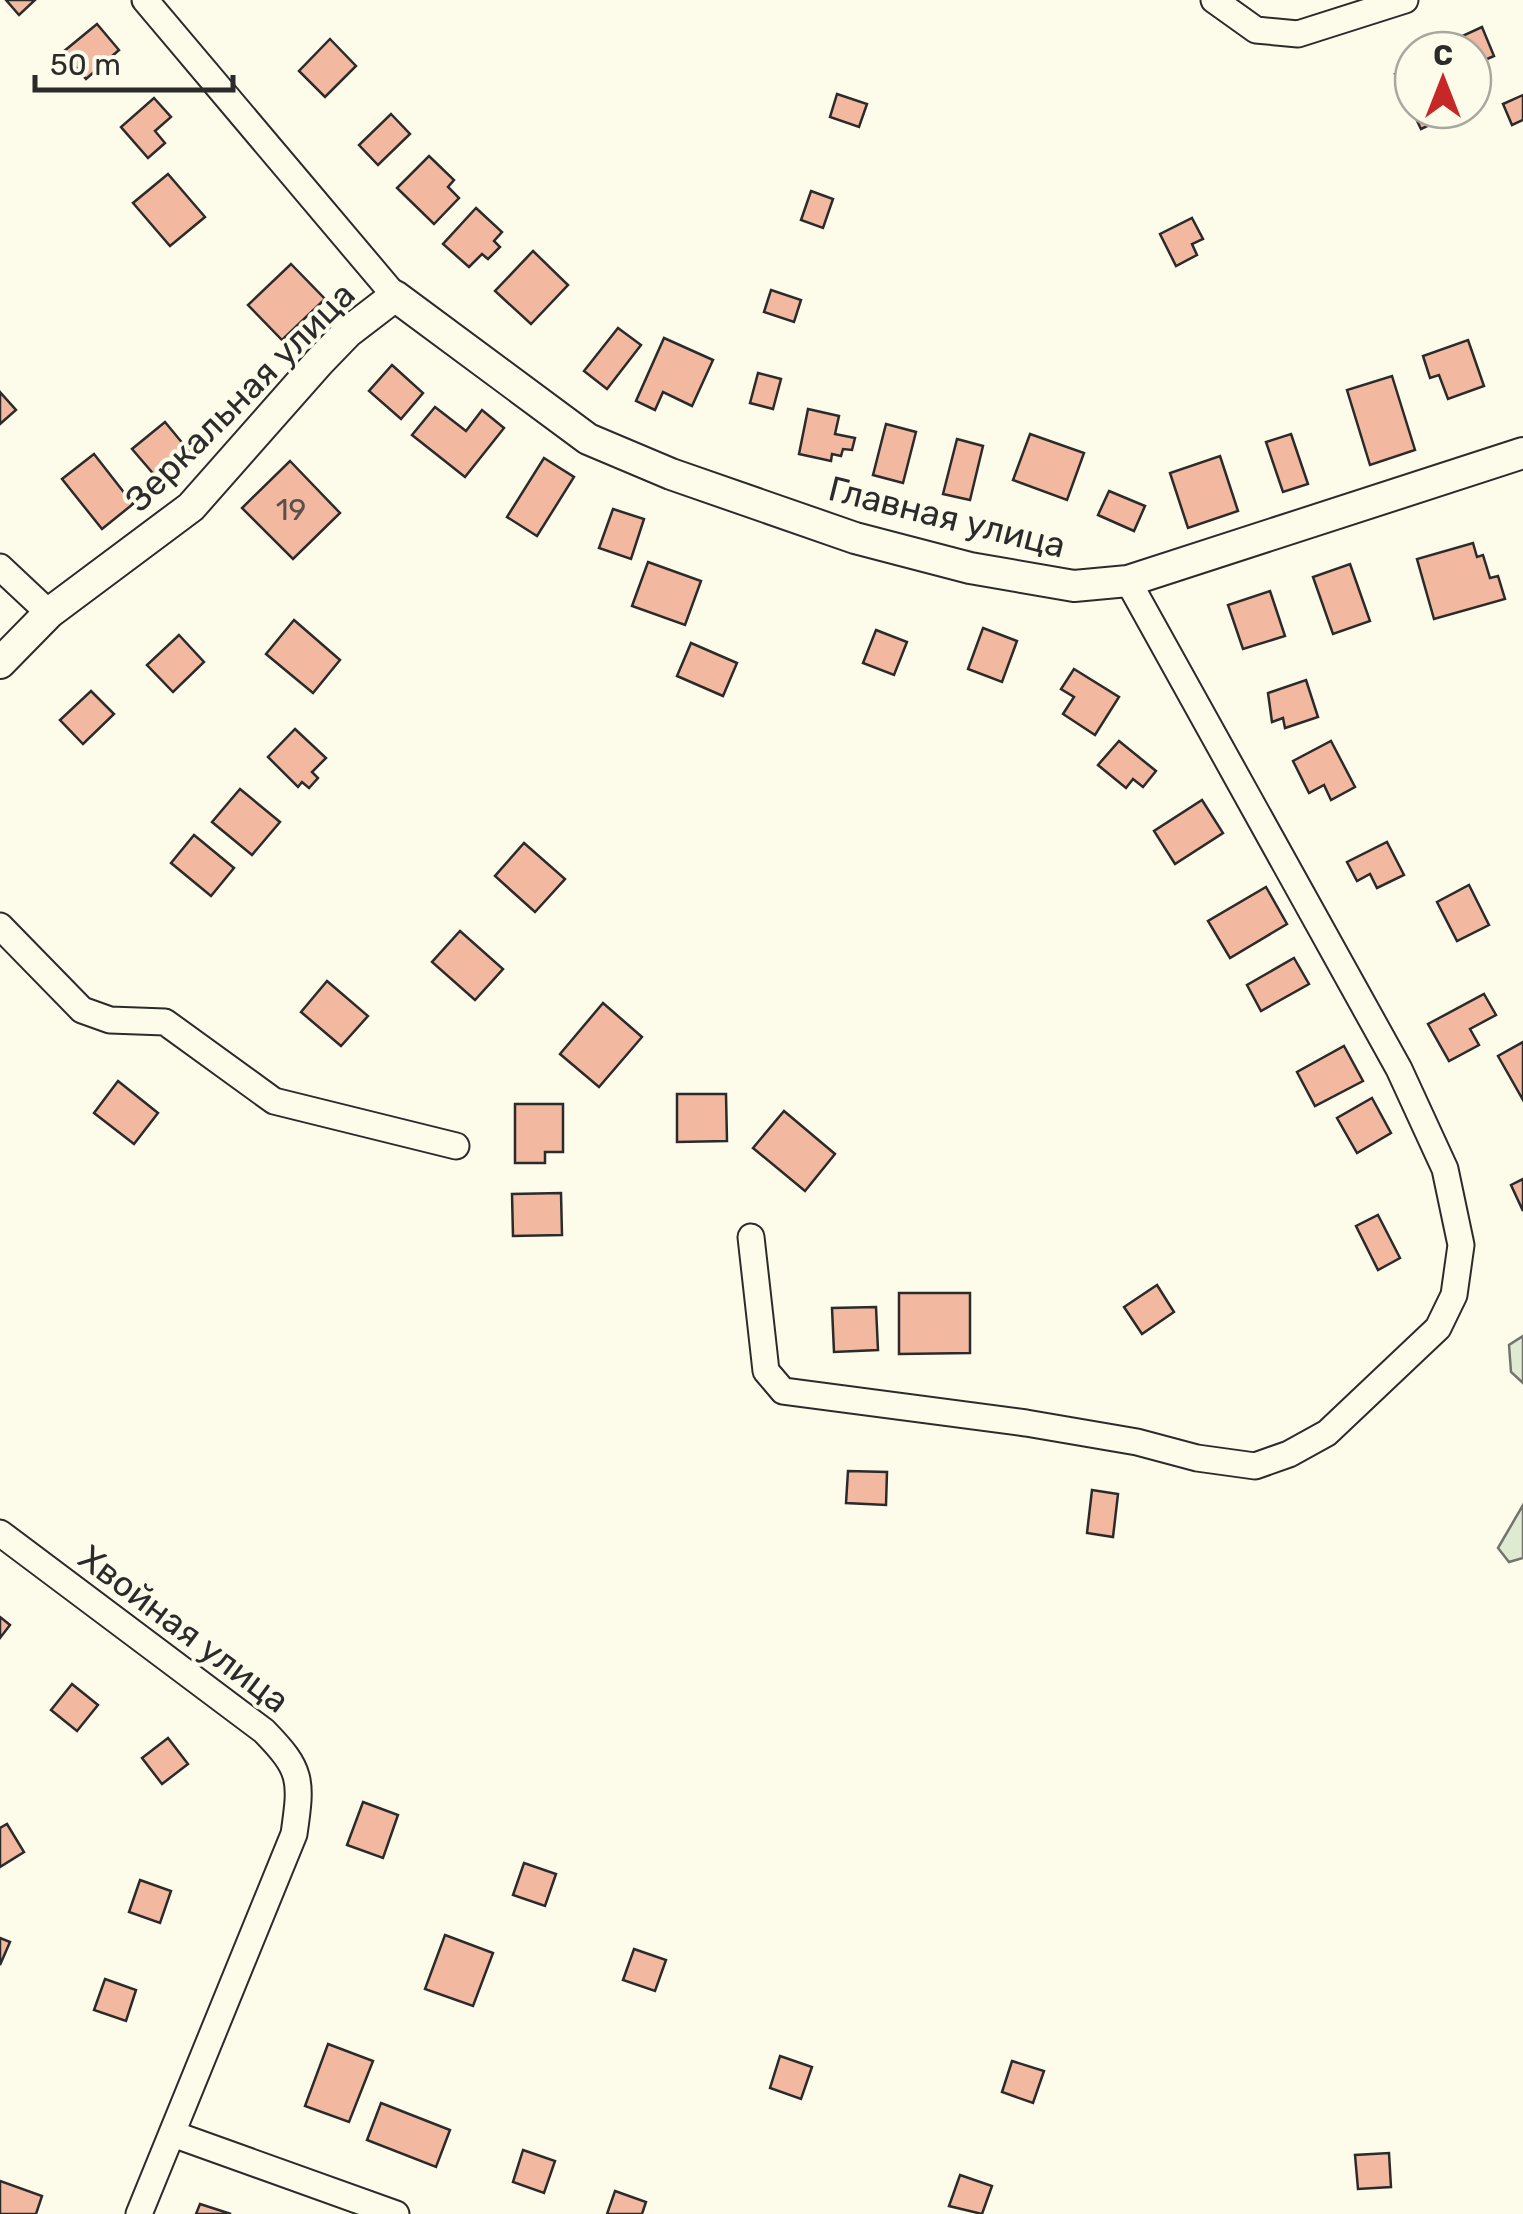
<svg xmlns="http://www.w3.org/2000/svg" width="1523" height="2214" font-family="Rubik,sans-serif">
	<rect width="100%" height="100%" fill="#fdfbea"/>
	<!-- green -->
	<g fill="#deebd1" stroke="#74746e" stroke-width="2.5">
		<polygon points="1523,1336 1523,1383 1511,1372 1509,1345"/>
		<polygon points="1523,1505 1523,1558 1509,1562 1498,1548"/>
	</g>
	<!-- building -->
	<g fill="#f2b8a0" stroke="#2b2b2b" stroke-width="2.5">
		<polygon points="6,0 35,0 19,15"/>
		<polygon points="97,24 119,50 86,79 63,52"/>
		<polygon points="1482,27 1494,56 1473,65 1473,50 1466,50 1460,37"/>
		<polygon points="330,39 356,66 325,97 299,71"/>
		<polygon points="1413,66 1413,110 1435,110 1440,120 1421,129 1395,74"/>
		<polygon points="837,94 867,104 859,127 830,117"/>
		<polygon points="1523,95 1523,120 1512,125 1503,104"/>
		<polygon points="154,98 171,117 155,131 165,143 148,158 121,127"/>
		<polygon points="391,114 410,134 378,165 359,145"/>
		<polygon points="429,156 454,180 448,187 459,198 434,224 397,188"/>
		<polygon points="168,174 205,217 170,246 133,203"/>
		<polygon points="811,191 833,199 823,228 801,220"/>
		<polygon points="476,208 502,232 494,241 500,247 488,259 482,254 469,267 443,244"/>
		<polygon points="1192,218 1203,239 1192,244 1197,255 1176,266 1160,234"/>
		<polygon points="533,251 568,285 531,324 495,291"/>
		<polygon points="291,264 325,299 282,340 248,305"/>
		<polygon points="771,290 801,300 794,322 764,312"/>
		<polygon points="618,328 641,345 607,389 584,371"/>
		<polygon points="664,338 713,360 692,406 663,392 655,410 636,401"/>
		<polygon points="1468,340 1484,386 1448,399 1439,375 1430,378 1423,356"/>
		<polygon points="392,365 423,393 401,419 369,391"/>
		<polygon points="758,373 781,379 773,409 750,403"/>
		<polygon points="1392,376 1415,450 1370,465 1347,390"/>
		<polygon points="0,392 16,410 0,424"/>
		<polygon points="435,407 466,431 482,410 504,428 465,477 412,435"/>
		<polygon points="808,409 839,416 835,434 855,438 852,450 843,449 841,456 832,454 831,461 799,454"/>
		<polygon points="165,422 189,451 157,478 132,449"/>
		<polygon points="886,424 916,432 903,483 873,475"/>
		<polygon points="1030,434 1084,453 1067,500 1013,480"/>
		<polygon points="1291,434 1308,484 1283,492 1266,442"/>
		<polygon points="957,439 983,446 970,500 943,494"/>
		<polygon points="94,454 133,504 102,529 62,479"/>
		<polygon points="1220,456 1238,511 1188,528 1170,473"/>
		<polygon points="544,458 574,477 537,536 507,517"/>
		<polygon points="290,461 340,513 293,559 242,508"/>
		<polygon points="1109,491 1145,506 1134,531 1098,515"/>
		<polygon points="613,509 644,519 631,559 599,548"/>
		<polygon points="1473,543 1477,557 1483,555 1490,578 1498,576 1505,599 1434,619 1417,559"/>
		<polygon points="648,562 701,581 685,625 632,606"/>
		<polygon points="1350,564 1370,621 1333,634 1313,577"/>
		<polygon points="1270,591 1285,636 1243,649 1228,605"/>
		<polygon points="294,620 340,660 313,693 266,654"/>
		<polygon points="983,628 1017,641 1002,682 968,669"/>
		<polygon points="876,630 907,642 894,675 863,663"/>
		<polygon points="179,635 204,662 173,692 147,665"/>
		<polygon points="691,643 737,663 723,696 677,676"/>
		<polygon points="1074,669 1119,697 1095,735 1063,714 1074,697 1061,689"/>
		<polygon points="1306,680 1318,717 1285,728 1283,718 1272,722 1268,693"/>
		<polygon points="91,691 114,714 83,744 60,720"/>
		<polygon points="295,729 326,758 312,772 318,778 309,788 302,782 298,787 268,757"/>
		<polygon points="1119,741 1156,771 1143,787 1133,779 1126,788 1098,765"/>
		<polygon points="1331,741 1355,787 1331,800 1324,785 1309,793 1293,761"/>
		<polygon points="240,789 280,822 252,855 212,822"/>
		<polygon points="1202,800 1223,833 1175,864 1154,831"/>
		<polygon points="194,835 234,868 211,896 171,863"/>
		<polygon points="1387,842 1404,875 1377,888 1370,874 1357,881 1347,862"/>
		<polygon points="524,843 565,879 535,912 495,876"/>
		<polygon points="1469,885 1489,925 1457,941 1437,902"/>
		<polygon points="1266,887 1287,924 1230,958 1208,921"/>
		<polygon points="460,931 503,969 475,1000 432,962"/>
		<polygon points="1294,958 1309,984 1261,1011 1247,985"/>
		<polygon points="327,981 368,1016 341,1046 301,1012"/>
		<polygon points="1484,994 1496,1015 1470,1029 1479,1045 1449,1061 1428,1024"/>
		<polygon points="603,1003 642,1037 599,1087 560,1054"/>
		<polygon points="1523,1042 1523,1100 1498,1056"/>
		<polygon points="1344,1046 1363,1081 1315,1106 1297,1072"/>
		<polygon points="118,1081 158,1113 134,1144 94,1113"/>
		<polygon points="677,1094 726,1094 727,1141 677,1142"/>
		<polygon points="1372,1098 1391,1133 1357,1153 1337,1118"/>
		<polygon points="515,1104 563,1104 563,1152 545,1152 545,1163 515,1163"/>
		<polygon points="784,1111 835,1154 805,1191 753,1148"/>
		<polygon points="1523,1179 1523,1211 1511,1185"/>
		<polygon points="561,1193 562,1235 513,1236 512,1194"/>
		<polygon points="1378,1215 1400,1258 1378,1270 1356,1226"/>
		<polygon points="1157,1285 1174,1312 1142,1334 1124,1307"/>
		<polygon points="899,1293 970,1293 970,1353 899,1354"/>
		<polygon points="876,1307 878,1350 834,1352 832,1308"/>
		<polygon points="848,1471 887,1472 886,1505 846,1503"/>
		<polygon points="1092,1490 1118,1494 1113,1537 1087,1533"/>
		<polygon points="0,1617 10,1625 0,1638"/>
		<polygon points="72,1684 98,1705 77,1731 51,1710"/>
		<polygon points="168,1738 188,1764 162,1784 142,1758"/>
		<polygon points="363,1802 398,1815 383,1858 347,1845"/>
		<polygon points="7,1824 24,1852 0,1867 0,1828"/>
		<polygon points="524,1863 556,1874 545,1906 513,1895"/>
		<polygon points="140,1880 171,1891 160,1923 129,1912"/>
		<polygon points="445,1935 493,1953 473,2006 425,1989"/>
		<polygon points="0,1938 10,1942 0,1965"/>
		<polygon points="634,1949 666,1960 655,1991 623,1980"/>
		<polygon points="105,1979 136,1990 126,2021 94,2010"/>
		<polygon points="328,2044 373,2061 349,2122 305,2106"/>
		<polygon points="780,2056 812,2067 801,2099 770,2088"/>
		<polygon points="1012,2061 1044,2071 1033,2103 1002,2092"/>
		<polygon points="381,2103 450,2130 436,2167 367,2140"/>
		<polygon points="523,2150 555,2161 544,2193 513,2182"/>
		<polygon points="1389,2153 1391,2187 1358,2189 1355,2155"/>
		<polygon points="960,2175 992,2186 982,2214 949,2206"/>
		<polygon points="0,2181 42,2196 36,2214 0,2214"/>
		<polygon points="615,2191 646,2202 642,2214 607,2214"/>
		<polygon points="200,2204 231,2214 196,2214"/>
	</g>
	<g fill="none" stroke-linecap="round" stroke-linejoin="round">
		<!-- minor casing -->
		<g stroke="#2b2b2b" stroke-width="29">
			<g id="minor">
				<polyline points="145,0 395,296"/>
				<polyline points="1214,0 1256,30 1298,34 1405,0"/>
				<polyline points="0,567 49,613"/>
				<polyline points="0,926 82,1010 110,1020 165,1022 274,1101 456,1146"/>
				<polyline points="751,1237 766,1371 783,1391 1026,1423 1137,1442 1197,1458 1255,1466 1289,1454 1327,1433 1438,1328 1454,1295 1461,1245 1445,1169 1399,1069 1128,581"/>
				<path d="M0,1533l264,198c38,39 38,48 30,103l-155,380"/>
				<polyline points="173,2134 396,2214"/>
			</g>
		</g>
		<!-- tertiary casing -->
		<g stroke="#2b2b2b" stroke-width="34">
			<polyline id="tertiary" points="0,663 49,613 191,507 319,362 348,332 395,296 588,439 671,474 855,538 970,568 1074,586 1128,581 1523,453"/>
		</g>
		<!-- minor -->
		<use href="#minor" stroke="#fdfbea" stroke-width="25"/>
		<!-- tertiary -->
		<use href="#tertiary" stroke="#fdfbea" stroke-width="30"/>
	</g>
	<g text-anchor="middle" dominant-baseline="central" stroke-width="8" stroke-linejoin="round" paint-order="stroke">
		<!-- number labels -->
		<g font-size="30" fill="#5d4e48">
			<text x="291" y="510">19</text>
		</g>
		<!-- street labels -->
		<g font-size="35" fill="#2b2b2b" stroke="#fdfbea">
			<text transform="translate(240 397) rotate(-45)">Зеркальная улица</text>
			<text transform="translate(947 517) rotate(14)">Главная улица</text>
			<text transform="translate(184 1629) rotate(37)">Хвойная улица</text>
		</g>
	</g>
	<!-- north arrow -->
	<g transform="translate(1443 80)"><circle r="48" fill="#fdfbea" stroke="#a9a89e" stroke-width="2.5"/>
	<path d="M0-8L18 38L0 25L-18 38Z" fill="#c62828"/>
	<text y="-15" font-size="28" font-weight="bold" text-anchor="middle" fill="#2b2b2b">С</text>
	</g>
	<!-- scale -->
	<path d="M35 75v15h198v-15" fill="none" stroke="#2b2b2b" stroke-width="5"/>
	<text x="50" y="75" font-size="30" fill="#2b2b2b" stroke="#fdfbea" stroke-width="8" paint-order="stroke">50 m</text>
</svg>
